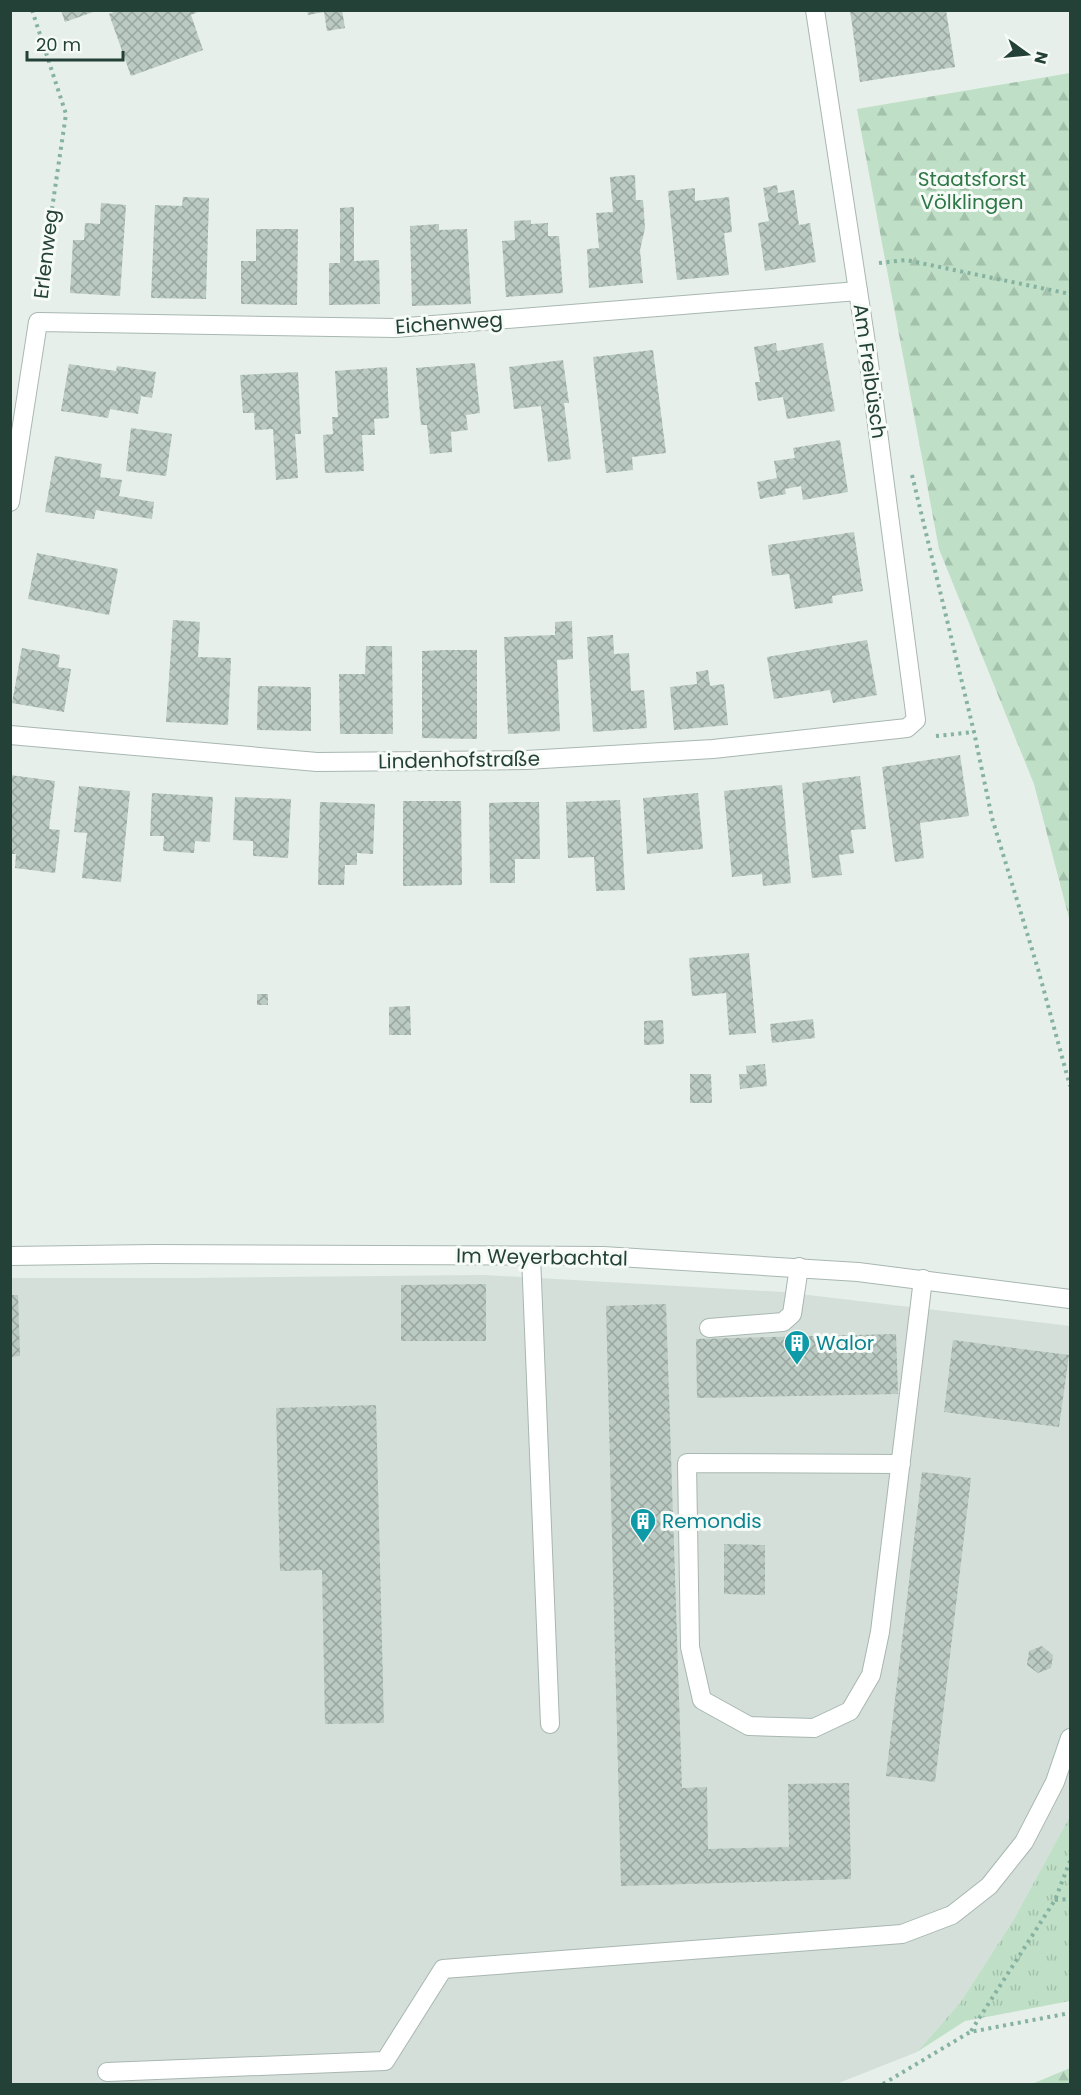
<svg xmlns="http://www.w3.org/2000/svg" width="1081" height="2095" font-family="Poppins,sans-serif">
	<defs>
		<pattern id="grass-tufts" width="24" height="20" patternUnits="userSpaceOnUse" patternTransform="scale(1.5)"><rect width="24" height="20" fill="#bfdfc6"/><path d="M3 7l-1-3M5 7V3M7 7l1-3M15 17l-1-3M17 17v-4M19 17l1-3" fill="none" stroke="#a4c1ab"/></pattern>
		<pattern id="forest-firs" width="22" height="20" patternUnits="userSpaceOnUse" patternTransform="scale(1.5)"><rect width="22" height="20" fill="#bfdfc6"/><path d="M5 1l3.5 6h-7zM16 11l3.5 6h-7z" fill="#a4c1ab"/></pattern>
		<pattern id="building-cross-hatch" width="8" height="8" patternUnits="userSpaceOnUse" patternTransform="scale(1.5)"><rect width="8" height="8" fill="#bbcac3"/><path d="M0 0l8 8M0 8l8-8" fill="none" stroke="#98a69f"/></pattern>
	</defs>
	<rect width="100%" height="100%" fill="#e6efea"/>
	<!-- built -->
	<polygon fill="#d4dfd9" points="484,1275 783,1292 1070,1326 1070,1816 1014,1919 960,2003 917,2052 836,2084 11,2084 11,1278 193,1278"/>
	<!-- grass -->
	<polygon fill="url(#grass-tufts)" points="1070,1816 1070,2001 965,2021 917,2052 960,2003 1014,1919"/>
	<!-- forest -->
	<g fill="url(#forest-firs)">
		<polygon points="1070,73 1070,922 1034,784 939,549 857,109"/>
		<polygon points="1070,2068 1070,2084 1032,2084"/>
	</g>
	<!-- building -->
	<g fill="url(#building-cross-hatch)">
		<polygon points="61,10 96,10 96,11 65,22"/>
		<polygon points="119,10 202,10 191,15 203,50 131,76 109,14"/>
		<polygon points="307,10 342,10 345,28 327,31 324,12 308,15"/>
		<polygon points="850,10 946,10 955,67 860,82"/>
		<polygon points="635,175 636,200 643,200 645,228 640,250 643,283 589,288 587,249 599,248 596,213 613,212 610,177"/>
		<polygon points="777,185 778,193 794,190 799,225 810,223 816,262 765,271 758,223 769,221 763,188"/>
		<polygon points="695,188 695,201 729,197 732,232 724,233 729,275 677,280 668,191"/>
		<polygon points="183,197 209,198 206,299 151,298 155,205 182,206"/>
		<polygon points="101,203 126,205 120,296 70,293 73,240 84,240 85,223 100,224"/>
		<polygon points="354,207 354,261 379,260 380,304 329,305 329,263 340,263 340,208"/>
		<polygon points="531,220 531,224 548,223 548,236 559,236 563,293 506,297 502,241 515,240 514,221"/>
		<polygon points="439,224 439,230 467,229 471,304 412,306 410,226"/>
		<polygon points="256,229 298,229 297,305 241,304 241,261 256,261"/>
		<polygon points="776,343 777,351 823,343 835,411 787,419 783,397 758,401 755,382 760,382 754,347"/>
		<polygon points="653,350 666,453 632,457 633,470 606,473 593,357"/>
		<polygon points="563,360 569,403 564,403 571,459 548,462 541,406 514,409 509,367"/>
		<polygon points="475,363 480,413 466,415 468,430 451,432 452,452 430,454 427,425 421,425 416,368"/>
		<polygon points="69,364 116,371 117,366 156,372 152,398 141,396 138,414 110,409 108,418 61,411"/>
		<polygon points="387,367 389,418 374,419 375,435 362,435 364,471 325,473 323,435 333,434 332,417 338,417 335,371"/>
		<polygon points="298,372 301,434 295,434 298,478 276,480 273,429 255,430 254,413 243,413 240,375"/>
		<polygon points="131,428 172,434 166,476 126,471"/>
		<polygon points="840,440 848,492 803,500 801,486 785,489 786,494 760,499 757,482 777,478 774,461 795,458 793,448"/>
		<polygon points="55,456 102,464 100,477 122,480 119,496 154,502 152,519 96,510 94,519 45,512"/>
		<polygon points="854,532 863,591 832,596 833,603 795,609 789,574 772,576 768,545"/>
		<polygon points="37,553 118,569 109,615 28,599"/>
		<polygon points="173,620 200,622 198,657 231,658 228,725 166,722"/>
		<polygon points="572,621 573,659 557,660 560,731 508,734 504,637 555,635 555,622"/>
		<polygon points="613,635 614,654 629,653 631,691 644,690 647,728 593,732 587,637"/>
		<polygon points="867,640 877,695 833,703 830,690 774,699 767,657"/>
		<polygon points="366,646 392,646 393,734 340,734 339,674 365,674"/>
		<polygon points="22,648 60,655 58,667 71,669 64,712 12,703"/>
		<polygon points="447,650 477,650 477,739 422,738 422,651"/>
		<polygon points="708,670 710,686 724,684 728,725 674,730 670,687 697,684 696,672"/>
		<polygon points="258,686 311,687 311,731 257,730"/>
		<polygon points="960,755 969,816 920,823 924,858 895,862 882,767"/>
		<polygon points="10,775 55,781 49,829 60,830 55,873 15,868 16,854 10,854"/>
		<polygon points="860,776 866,829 851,830 854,853 839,855 842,875 812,878 802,783"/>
		<polygon points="782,785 791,883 763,886 762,874 732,877 724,791"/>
		<polygon points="79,786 130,791 121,882 82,878 87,833 74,832"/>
		<polygon points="152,793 213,797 210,842 195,841 194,853 163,851 164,836 150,836"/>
		<polygon points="698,793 703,849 647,854 643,798"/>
		<polygon points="235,797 291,799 288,858 253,856 253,841 233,840"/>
		<polygon points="620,800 625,890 596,891 594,857 568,858 566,802"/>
		<polygon points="403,801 461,801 462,885 403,886"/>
		<polygon points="320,802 375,804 373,854 357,853 357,865 345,865 344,885 318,885"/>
		<polygon points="515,802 539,802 540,859 515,859 515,883 490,883 489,803"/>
		<polygon points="749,953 756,1033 729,1035 726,993 692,996 689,958"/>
		<rect x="257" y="994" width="11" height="11"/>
		<polygon points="410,1006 411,1035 389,1035 389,1007"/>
		<polygon points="813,1019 815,1038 772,1043 770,1024"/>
		<polygon points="663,1020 664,1044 644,1045 644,1021"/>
		<polygon points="765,1064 767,1086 740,1089 739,1074 747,1074 746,1066"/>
		<polygon points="690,1074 711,1074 712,1103 690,1103"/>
		<polygon points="486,1284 486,1341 401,1341 401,1285"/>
		<polygon points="10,1295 18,1295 20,1356 10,1357"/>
		<polygon points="666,1304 682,1788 707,1787 708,1849 789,1847 788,1784 849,1783 851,1879 621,1886 606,1306"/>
		<polygon points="896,1334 898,1394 697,1398 696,1339"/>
		<polygon points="953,1340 1069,1355 1059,1427 944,1412"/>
		<polygon points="376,1405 384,1723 325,1724 322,1570 280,1571 276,1408"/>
		<polygon points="922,1472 971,1478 935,1782 886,1776"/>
		<polygon points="724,1544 765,1545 765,1595 724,1594"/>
		<polygon points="1042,1646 1053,1655 1051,1668 1038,1673 1027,1665 1029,1651"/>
	</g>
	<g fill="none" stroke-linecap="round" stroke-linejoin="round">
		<!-- minor casing -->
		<g stroke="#a8b7b1" stroke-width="20">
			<g id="minor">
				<polyline points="10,502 38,322 395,328 858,291"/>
				<polyline points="10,735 317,762 526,760 713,749 907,728 916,720 868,356 815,10"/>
				<polyline points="10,1256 153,1254 603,1256 858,1272 1070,1299"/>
				<polyline points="531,1256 550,1724"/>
				<polyline points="709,1328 783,1322 792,1314 799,1267"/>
				<polyline points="901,1464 687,1463 690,1647 702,1700 749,1726 814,1728 850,1711 871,1675 880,1632 923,1279"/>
				<polyline points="107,2072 385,2061 443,1969 902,1934 952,1915 989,1886 1024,1842 1055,1782 1070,1738"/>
			</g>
		</g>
		<!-- path -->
		<g stroke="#86b2a2" stroke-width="4" stroke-dasharray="3 4.5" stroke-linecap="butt">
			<polyline points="32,10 66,114 39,297"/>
			<polyline points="879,263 906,260 1070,294"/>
			<polyline points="912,475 974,732 992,818 1038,969 1070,1086"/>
			<polyline points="936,736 974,732"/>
			<polyline points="1055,1900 1070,1899"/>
			<polyline points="971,2031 1055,1900 1070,1861"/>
			<polyline points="883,2084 970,2032 1070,2013"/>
		</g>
		<!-- minor -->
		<use href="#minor" stroke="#fff" stroke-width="18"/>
	</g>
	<!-- icons -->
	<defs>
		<g id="building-pin" transform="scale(1.35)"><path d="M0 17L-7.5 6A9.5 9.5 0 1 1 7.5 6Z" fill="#0f9aa8" stroke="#f7fbf8"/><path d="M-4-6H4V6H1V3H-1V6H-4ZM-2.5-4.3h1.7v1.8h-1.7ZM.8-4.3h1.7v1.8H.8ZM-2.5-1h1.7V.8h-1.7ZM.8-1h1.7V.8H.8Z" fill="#fff"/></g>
	</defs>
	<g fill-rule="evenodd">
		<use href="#building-pin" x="797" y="1343"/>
		<use href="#building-pin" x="643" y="1521"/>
	</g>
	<g text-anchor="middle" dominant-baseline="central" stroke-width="6" stroke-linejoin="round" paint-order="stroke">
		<!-- park labels -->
		<g font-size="20" fill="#2e7847" stroke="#f7fbf8">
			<text x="972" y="179">Staatsforst<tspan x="972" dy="23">Völklingen</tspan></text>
		</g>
		<!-- street labels -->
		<g font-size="20" fill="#244138" stroke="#f7fbf8">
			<text transform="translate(46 254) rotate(-83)">Erlenweg</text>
			<text transform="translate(449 323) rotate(-4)">Eichenweg</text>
			<text transform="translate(870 371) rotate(82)">Am Freibüsch</text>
			<text transform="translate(459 760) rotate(-1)">Lindenhofstraße</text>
			<text transform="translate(542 1257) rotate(1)">Im Weyerbachtal</text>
		</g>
		<!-- culture labels -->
		<g font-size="20" fill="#0d838f" stroke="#f7fbf8" text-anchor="start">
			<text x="816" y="1343">Walor</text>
			<text x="662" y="1521">Remondis</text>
		</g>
	</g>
	<!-- border -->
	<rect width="1081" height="2095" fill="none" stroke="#244138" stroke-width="24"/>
	<!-- north arrow -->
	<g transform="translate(1027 54) rotate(105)" stroke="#f7fbf8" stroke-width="4.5" paint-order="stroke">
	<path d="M0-4.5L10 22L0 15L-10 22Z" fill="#244138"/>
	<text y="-9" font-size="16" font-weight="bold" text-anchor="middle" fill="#244138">N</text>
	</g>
	<!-- scale -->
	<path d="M27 51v9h96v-9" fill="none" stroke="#244138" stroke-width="3"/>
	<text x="36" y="51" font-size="18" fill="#244138" stroke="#f7fbf8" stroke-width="4.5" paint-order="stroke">20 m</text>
</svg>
